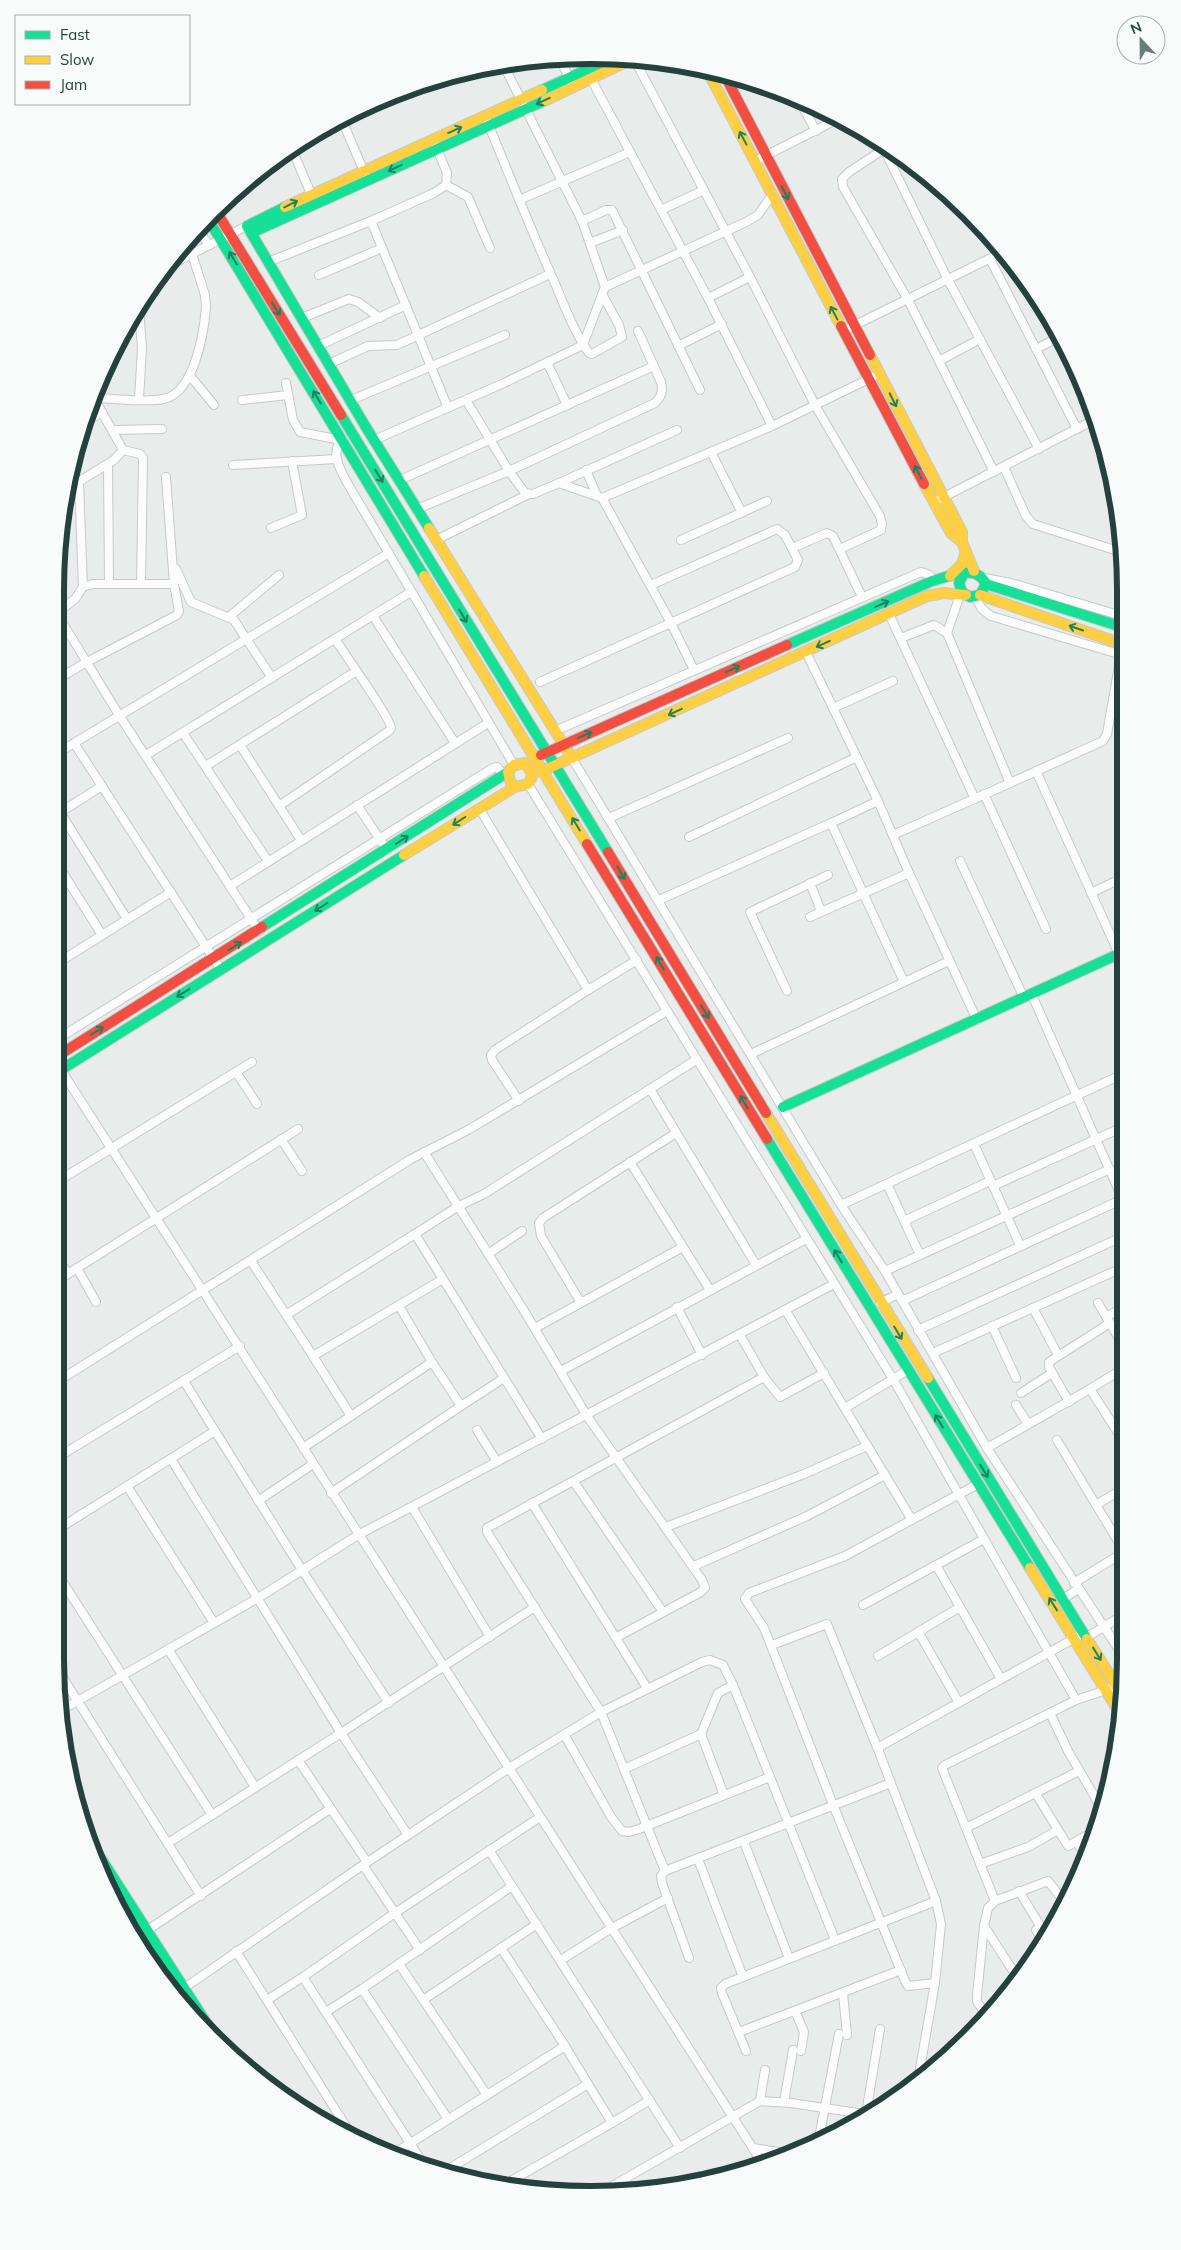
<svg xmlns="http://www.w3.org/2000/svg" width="1181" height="2250" font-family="Mulish,sans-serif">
	<rect width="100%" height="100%" fill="#e8edeb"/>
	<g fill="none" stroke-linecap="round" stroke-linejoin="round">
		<!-- street casing -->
		<g stroke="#c5cac8" stroke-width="10">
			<g id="street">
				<polyline points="633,57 750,277"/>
				<polyline points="559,58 571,81"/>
				<polyline points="503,64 582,221 605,287"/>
				<polyline points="589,75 708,298 772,426"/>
				<polyline points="799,100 816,131"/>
				<polyline points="341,118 365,174"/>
				<polyline points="341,119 360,110"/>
				<path d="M487,121c22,53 43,107 67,160 10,24 20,51 35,72l3,1 30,-17 -3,-12 -17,-31"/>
				<polyline points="883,147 948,280 1039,449"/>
				<polyline points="292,149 311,194"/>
				<polyline points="884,149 849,172 842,179 843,187 908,300 939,361"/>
				<polyline points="755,161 840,118"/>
				<polyline points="446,185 468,197 490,248"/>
				<polyline points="519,200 630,152"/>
				<polyline points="661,210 704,190"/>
				<polyline points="971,219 973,223"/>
				<polyline points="371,221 448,408"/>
				<polyline points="582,221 606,210 612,210 700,390"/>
				<polyline points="198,230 209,245"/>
				<polyline points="590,243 623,230"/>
				<polyline points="990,259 1077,429"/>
				<polyline points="268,262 371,221 434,193 446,185 447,173 435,144"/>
				<polyline points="164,268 247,226"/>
				<polyline points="319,275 382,248"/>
				<polyline points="708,298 750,277 815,405 880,516 882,524 881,530 840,549"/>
				<polyline points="139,308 142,348 139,399"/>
				<polyline points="302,318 349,299 358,302 380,318"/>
				<polyline points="843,331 1001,253"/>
				<polyline points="980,339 939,361 994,472"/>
				<polyline points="318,346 406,305"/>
				<polyline points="678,346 722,324"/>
				<polyline points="1036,349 1059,337"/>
				<polyline points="547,362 567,405"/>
				<polyline points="329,364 368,346 397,345 550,274"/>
				<polyline points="191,377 214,405"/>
				<polyline points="286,383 293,420 300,432 341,440"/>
				<path d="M94,398c20,0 51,5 69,1 31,-5 41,-66 43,-92l-1,-12 -13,-41"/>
				<polyline points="242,400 288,395"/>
				<polyline points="466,400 509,471 525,493 533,494 559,483 602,498 772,426 879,374"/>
				<polyline points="349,401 505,335"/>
				<polyline points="84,423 102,412"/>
				<polyline points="112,430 162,429"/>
				<path d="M343,439c-15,13 -1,34 6,47l165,279"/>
				<polyline points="374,440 504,383 583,345 605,287 746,222 758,215 772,195"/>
				<polyline points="711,452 742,513"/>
				<polyline points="108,464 109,583"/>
				<polyline points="233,465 336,459"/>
				<polyline points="1004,467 1026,516 1033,524 1121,552"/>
				<polyline points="586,470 597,496"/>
				<polyline points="400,480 654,366"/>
				<polyline points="559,483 677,430"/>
				<polyline points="67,489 114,460 123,450 94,398"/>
				<polyline points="602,498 671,623 694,670"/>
				<polyline points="934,502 1094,420"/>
				<path d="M417,509l92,-38 146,-68c7,-7 8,-12 6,-21l-23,-51"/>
				<polyline points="271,528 302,515 292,461"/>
				<polyline points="436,540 529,494"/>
				<polyline points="681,540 767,501"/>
				<polyline points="792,548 827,533 833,536 862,597"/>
				<polyline points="176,569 191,602 234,620 272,678"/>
				<polyline points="984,578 1011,583 1122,616"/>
				<polyline points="141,584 174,584"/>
				<polyline points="83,587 93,584 141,584 143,458 140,454 123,450"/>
				<polyline points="975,597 982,609 991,616 1122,655"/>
				<polyline points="56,612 119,715 259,931"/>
				<polyline points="57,613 75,599 83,587 79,482"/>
				<polyline points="889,614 975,799"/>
				<polyline points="230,616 279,575"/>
				<polyline points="373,616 455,743"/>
				<polyline points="947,633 960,595"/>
				<polyline points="806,652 878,801 909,873 977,1020"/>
				<polyline points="56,680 87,662 177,615 179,611 174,584 166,477"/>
				<polyline points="540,682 795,567 798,560 785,535 777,529 651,585"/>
				<polyline points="833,708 893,681"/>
				<polyline points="555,731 921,572 930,575 932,581"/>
				<polyline points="183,733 268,861"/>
				<polyline points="74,743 221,970"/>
				<polyline points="240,745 301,840"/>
				<polyline points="56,754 389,553"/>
				<polyline points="146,755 411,592"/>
				<polyline points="572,758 841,1205 885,1271 987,1448 1125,1659"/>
				<polyline points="206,766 355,672"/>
				<polyline points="1036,771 1119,954"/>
				<polyline points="1010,783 1103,741 1107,734 1122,648"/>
				<polyline points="528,784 893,1379 1076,1700"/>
				<polyline points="984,794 1046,929"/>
				<polyline points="878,801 831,823 904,982"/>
				<polyline points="357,805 387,850"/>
				<path d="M279,806l110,-75 2,-3c0,-9 -47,-75 -56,-89"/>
				<polyline points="479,808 588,990 637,960"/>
				<polyline points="60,812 127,919"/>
				<polyline points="56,815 102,786"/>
				<polyline points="609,818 788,738"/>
				<polyline points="893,835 1010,783 947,633 934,625 901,638"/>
				<polyline points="689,837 857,757"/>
				<polyline points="960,861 1024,998"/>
				<polyline points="56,862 102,935"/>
				<polyline points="810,883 821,911"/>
				<polyline points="230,886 488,723"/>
				<polyline points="1091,893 1122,878"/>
				<polyline points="659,900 831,823"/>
				<polyline points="810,917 909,873"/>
				<polyline points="56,964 171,892"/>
				<polyline points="787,991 750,912 828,875"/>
				<polyline points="1032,995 1123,1200"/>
				<polyline points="56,1040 493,768 497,767 504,775"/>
				<polyline points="751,1054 949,961"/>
				<polyline points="61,1070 509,1768 363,1865 174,1995"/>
				<polyline points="236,1072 257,1104"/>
				<polyline points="650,1089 696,1060"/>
				<polyline points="519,1101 492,1060 491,1055 495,1050 588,990"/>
				<polyline points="281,1139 302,1171"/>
				<polyline points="974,1144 1020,1245"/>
				<polyline points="424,1152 523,1309 587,1416 702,1580 705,1588 701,1592 617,1637"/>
				<polyline points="630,1162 710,1290"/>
				<polyline points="55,1183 252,1062"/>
				<polyline points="887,1184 920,1255"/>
				<polyline points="993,1186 1123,1127"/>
				<polyline points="841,1205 1123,1074"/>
				<polyline points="904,1221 990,1181"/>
				<polyline points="55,1254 68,1274"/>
				<polyline points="488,1254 522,1231"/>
				<polyline points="251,1261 313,1356 443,1279 415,1234 457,1207 484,1194 650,1089 756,1265"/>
				<polyline points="77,1268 96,1302"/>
				<polyline points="885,1271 1110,1169"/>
				<polyline points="443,1279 542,1439"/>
				<polyline points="55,1282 298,1129"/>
				<polyline points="902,1301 1123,1199"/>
				<polyline points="581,1303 541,1236 539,1223 543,1218 676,1133"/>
				<polyline points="880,1303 898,1294"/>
				<polyline points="1098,1303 1124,1347"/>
				<polyline points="399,1306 432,1362"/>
				<polyline points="677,1307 702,1355"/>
				<polyline points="1033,1308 1058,1355"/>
				<polyline points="786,1311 885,1475"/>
				<polyline points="286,1315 415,1234"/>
				<polyline points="1106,1317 1124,1307"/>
				<polyline points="992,1326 1016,1378"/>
				<polyline points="535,1328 683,1247"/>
				<polyline points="918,1330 1124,1236"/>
				<polyline points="740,1335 764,1377 780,1397 824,1373"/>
				<polyline points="933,1353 1124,1267"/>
				<polyline points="313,1356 351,1416"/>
				<polyline points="561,1371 806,1239"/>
				<polyline points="55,1383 411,1159 468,1130 667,1011"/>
				<polyline points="1090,1389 1124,1368"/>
				<polyline points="1021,1393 1052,1373"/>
				<polyline points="1069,1402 1049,1367 1049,1362 1110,1323"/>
				<polyline points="1016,1405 1028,1424"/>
				<polyline points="845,1408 908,1370"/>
				<polyline points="477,1430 497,1462"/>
				<polyline points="215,1431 302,1570 389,1703"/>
				<polyline points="1057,1440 1096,1505 1124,1488"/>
				<polyline points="303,1448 432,1362 461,1406 504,1378"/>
				<polyline points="987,1448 1090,1389 1124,1442"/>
				<polyline points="55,1459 240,1346"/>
				<polyline points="171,1459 341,1733 535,1607"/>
				<polyline points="574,1482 663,1612"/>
				<polyline points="127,1486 214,1623"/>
				<polyline points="331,1493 461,1406"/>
				<polyline points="258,1501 313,1464"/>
				<polyline points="532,1503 647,1688"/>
				<polyline points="1096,1505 1124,1551"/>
				<polyline points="412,1507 490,1637"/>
				<polyline points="666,1527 804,1474 867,1446"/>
				<polyline points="55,1531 215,1431 184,1381"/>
				<polyline points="936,1565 1001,1679"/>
				<polyline points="694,1566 807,1516 885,1475 912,1520"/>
				<polyline points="55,1570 212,1815"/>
				<polyline points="1074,1583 1124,1552"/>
				<polyline points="1063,1599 1078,1589"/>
				<polyline points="863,1605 984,1539"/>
				<polyline points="919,1633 959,1703"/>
				<polyline points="1087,1637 1125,1614"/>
				<polyline points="772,1645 827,1624 879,1752"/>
				<polyline points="168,1649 255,1787"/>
				<polyline points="878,1656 960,1607"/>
				<polyline points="56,1667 201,1896"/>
				<polyline points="733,1685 770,1777"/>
				<polyline points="60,1711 258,1598 358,1535 834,1284"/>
				<polyline points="1050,1713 1068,1751 1103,1811"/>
				<polyline points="564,1734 611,1817 622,1831 629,1832 639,1829 770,1777 835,1940"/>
				<polyline points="701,1734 724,1795"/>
				<polyline points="298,1760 367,1862"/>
				<polyline points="624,1769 701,1734 718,1693 733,1685 723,1665 710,1660 702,1662 601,1712 509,1768 763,2164"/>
				<polyline points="1036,1794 1068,1846 1096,1830"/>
				<polyline points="966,1828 1079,1771"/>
				<polyline points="744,1842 789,1958"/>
				<polyline points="1077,1842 1086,1856"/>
				<polyline points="168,1843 341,1733 408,1835"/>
				<polyline points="489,1850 680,2148"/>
				<polyline points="698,1859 743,1977"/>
				<polyline points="980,1864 1028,1847 1058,1830"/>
				<polyline points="665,1871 601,1712 487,1532 487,1528 764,1377"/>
				<polyline points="1019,1891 1041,1927"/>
				<polyline points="995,1901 942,1768 945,1765 1076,1700 1106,1690 1125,1679"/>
				<polyline points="984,1926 1019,1980"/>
				<polyline points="1036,1930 1043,1941"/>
				<polyline points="146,1931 330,1809"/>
				<polyline points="501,1948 565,2046"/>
				<polyline points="420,1950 395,1913 540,1817"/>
				<polyline points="236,1951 340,2117 329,2124"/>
				<polyline points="689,1958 662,1883 661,1876 665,1871 891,1783"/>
				<polyline points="561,1960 610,1929 668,1898"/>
				<polyline points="399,1964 487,2095"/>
				<polyline points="303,1977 395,1913 363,1865"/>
				<polyline points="935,1983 941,1924 936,1901 879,1752 879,1747 1084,1633"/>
				<polyline points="362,1989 512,1886"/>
				<polyline points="843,1993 847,2035"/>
				<polyline points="267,2000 303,1977 426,2168"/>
				<polyline points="423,2000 537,1924"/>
				<polyline points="795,2011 804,2032 801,2051"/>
				<polyline points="326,2012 362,1989 448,2119"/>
				<polyline points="987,2018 977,2001 977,1995 984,1926 988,1908 995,1901 1048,1881 1066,1904"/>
				<polyline points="739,2032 901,1970"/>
				<polyline points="746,2051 722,1993 721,1988 725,1984 936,1901"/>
				<polyline points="918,2080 935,1983 908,1986 905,1981 834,1807 764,1628 745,1599 749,1593 845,1556 978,1484"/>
				<polyline points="588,2084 612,2123 650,2100"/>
				<polyline points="760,2101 765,2070"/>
				<polyline points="784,2102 793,2050"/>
				<polyline points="866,2114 880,2029"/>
				<polyline points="340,2117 352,2136"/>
				<polyline points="818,2143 839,2034"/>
				<polyline points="753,2148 791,2154"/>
				<polyline points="390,2156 565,2046 588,2084 442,2173"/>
				<polyline points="504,2185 612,2123"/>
				<polyline points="602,2192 760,2101 791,2103 871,2115"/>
			</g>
		</g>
		<!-- fast casing -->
		<g stroke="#c4cac8" stroke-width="12">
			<g id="fast">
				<polyline points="542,90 617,56"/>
				<polyline points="285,207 247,226 367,429 429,528"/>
				<polyline points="208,219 424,576"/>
				<polyline points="251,233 546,100"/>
				<polyline points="341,415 608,852"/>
				<polyline points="986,584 1122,627"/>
				<path d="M787,645l145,-64c19,-5 44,-18 54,3l-6,11 -10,2 -8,-5 -3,-9 4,-8"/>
				<polyline points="262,927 508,772"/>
				<polyline points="56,1073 404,855"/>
				<polyline points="783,1107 1123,952"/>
				<polyline points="767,1139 1030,1568"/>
				<polyline points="928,1378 1087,1639"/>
				<polyline points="84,1832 218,2041"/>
			</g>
		</g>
		<!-- slow casing -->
		<g stroke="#c4cac8" stroke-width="12">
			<g id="slow">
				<polyline points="707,70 841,326"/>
				<polyline points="546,100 634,58"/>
				<polyline points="285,207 542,90"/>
				<polyline points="870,355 962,532 962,542 974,571"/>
				<polyline points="924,484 951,533 962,542"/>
				<polyline points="429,528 572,758"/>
				<polyline points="424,576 587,844"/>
				<polyline points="950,576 962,564 966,551"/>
				<polyline points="980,595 1122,644"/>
				<polyline points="549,768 927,596 944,593 966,595"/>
				<polyline points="404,855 515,787 528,784 533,775 525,763 514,765 508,772 510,781 515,787"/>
				<polyline points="766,1113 928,1378"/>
				<polyline points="1030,1568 1121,1715"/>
				<polyline points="1087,1639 1124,1698"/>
			</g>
		</g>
		<!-- jam casing -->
		<g stroke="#c4cac8" stroke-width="12">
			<g id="jam">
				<polyline points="723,72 870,355"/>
				<polyline points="216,211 341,415"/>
				<polyline points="841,326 924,484"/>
				<polyline points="541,755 787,645"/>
				<polyline points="587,844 767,1139"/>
				<polyline points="608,852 766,1113"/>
				<polyline points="56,1057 262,927"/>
				<polyline points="124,1922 147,1957"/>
			</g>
		</g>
		<!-- street -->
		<use href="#street" stroke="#fcfcfc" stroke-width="8"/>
		<!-- fast -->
		<use href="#fast" stroke="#16e098" stroke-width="10"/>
		<!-- slow -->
		<use href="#slow" stroke="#ffcf43" stroke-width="10"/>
		<!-- jam -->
		<use href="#jam" stroke="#f24e42" stroke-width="10"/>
	</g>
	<!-- one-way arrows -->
	<defs><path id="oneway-shaft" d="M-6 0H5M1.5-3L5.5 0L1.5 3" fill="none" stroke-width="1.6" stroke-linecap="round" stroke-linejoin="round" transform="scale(1.25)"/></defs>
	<g stroke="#1f8161">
		<use href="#oneway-shaft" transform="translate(543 101) rotate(155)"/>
		<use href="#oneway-shaft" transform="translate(455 130) rotate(-24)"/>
		<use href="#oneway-shaft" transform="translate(743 138) rotate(-118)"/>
		<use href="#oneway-shaft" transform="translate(395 168) rotate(155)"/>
		<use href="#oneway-shaft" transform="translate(785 193) rotate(63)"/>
		<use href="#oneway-shaft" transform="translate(291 204) rotate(-27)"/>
		<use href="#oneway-shaft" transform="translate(233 258) rotate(-121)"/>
		<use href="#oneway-shaft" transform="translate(276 309) rotate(58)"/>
		<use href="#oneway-shaft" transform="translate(834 313) rotate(-118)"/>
		<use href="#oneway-shaft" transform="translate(317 397) rotate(-121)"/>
		<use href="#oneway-shaft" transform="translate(893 400) rotate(63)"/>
		<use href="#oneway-shaft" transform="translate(918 472) rotate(-118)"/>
		<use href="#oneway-shaft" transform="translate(379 476) rotate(59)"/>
		<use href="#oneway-shaft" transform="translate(882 604) rotate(-24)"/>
		<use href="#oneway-shaft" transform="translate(463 616) rotate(59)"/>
		<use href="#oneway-shaft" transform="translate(1076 628) rotate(-161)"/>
		<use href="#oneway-shaft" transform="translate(823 644) rotate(156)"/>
		<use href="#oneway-shaft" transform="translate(733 669) rotate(-24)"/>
		<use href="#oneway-shaft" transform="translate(675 712) rotate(155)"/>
		<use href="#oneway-shaft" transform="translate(585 735) rotate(-24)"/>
		<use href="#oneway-shaft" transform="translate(459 821) rotate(148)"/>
		<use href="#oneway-shaft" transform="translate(576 824) rotate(-121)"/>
		<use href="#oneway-shaft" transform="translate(402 840) rotate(-32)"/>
		<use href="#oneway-shaft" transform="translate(621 873) rotate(59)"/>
		<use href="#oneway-shaft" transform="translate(321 907) rotate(148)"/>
		<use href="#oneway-shaft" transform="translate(235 946) rotate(-32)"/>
		<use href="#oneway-shaft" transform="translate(660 963) rotate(-121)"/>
		<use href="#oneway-shaft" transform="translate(183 993) rotate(149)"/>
		<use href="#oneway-shaft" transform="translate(705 1012) rotate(59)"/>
		<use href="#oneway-shaft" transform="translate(97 1031) rotate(-32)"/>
		<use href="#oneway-shaft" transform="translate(744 1102) rotate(-121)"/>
		<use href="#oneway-shaft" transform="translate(838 1256) rotate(-121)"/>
		<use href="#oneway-shaft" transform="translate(898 1333) rotate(59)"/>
		<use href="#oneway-shaft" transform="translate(939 1421) rotate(-121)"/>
		<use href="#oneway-shaft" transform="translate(984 1471) rotate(58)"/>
		<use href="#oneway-shaft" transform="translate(1053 1604) rotate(-122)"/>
		<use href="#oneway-shaft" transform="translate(1097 1654) rotate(58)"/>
	</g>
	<!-- crop -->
	<path d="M0 0H1181V2250H0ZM590 64H591A526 526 0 0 1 1117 590V1660A526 526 0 0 1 591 2186H590A526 526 0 0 1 64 1660V590A526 526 0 0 1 590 64Z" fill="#f7fbf9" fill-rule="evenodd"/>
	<path fill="none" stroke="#25413d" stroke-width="6" d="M590 64H591A526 526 0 0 1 1117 590V1660A526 526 0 0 1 591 2186H590A526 526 0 0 1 64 1660V590A526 526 0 0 1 590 64Z"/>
	<!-- legend -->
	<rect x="15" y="15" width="175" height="90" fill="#f7fbf9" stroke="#a3b1ae"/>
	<rect x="25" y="31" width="25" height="8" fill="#16e098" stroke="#a3b1ae"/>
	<text x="60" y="40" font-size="15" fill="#25413d">Fast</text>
	<rect x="25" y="56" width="25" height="8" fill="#ffcf43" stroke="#a3b1ae"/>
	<text x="60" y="65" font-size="15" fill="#25413d">Slow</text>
	<rect x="25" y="81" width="25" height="8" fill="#f24e42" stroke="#a3b1ae"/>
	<text x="60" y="90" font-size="15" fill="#25413d">Jam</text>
	<!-- north arrow -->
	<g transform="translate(1141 40) rotate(338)"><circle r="24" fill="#f7fbf9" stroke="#a3b1ae"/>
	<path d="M0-4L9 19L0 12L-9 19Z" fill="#697d7a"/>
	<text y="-8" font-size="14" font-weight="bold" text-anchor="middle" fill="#25413d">N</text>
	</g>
</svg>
